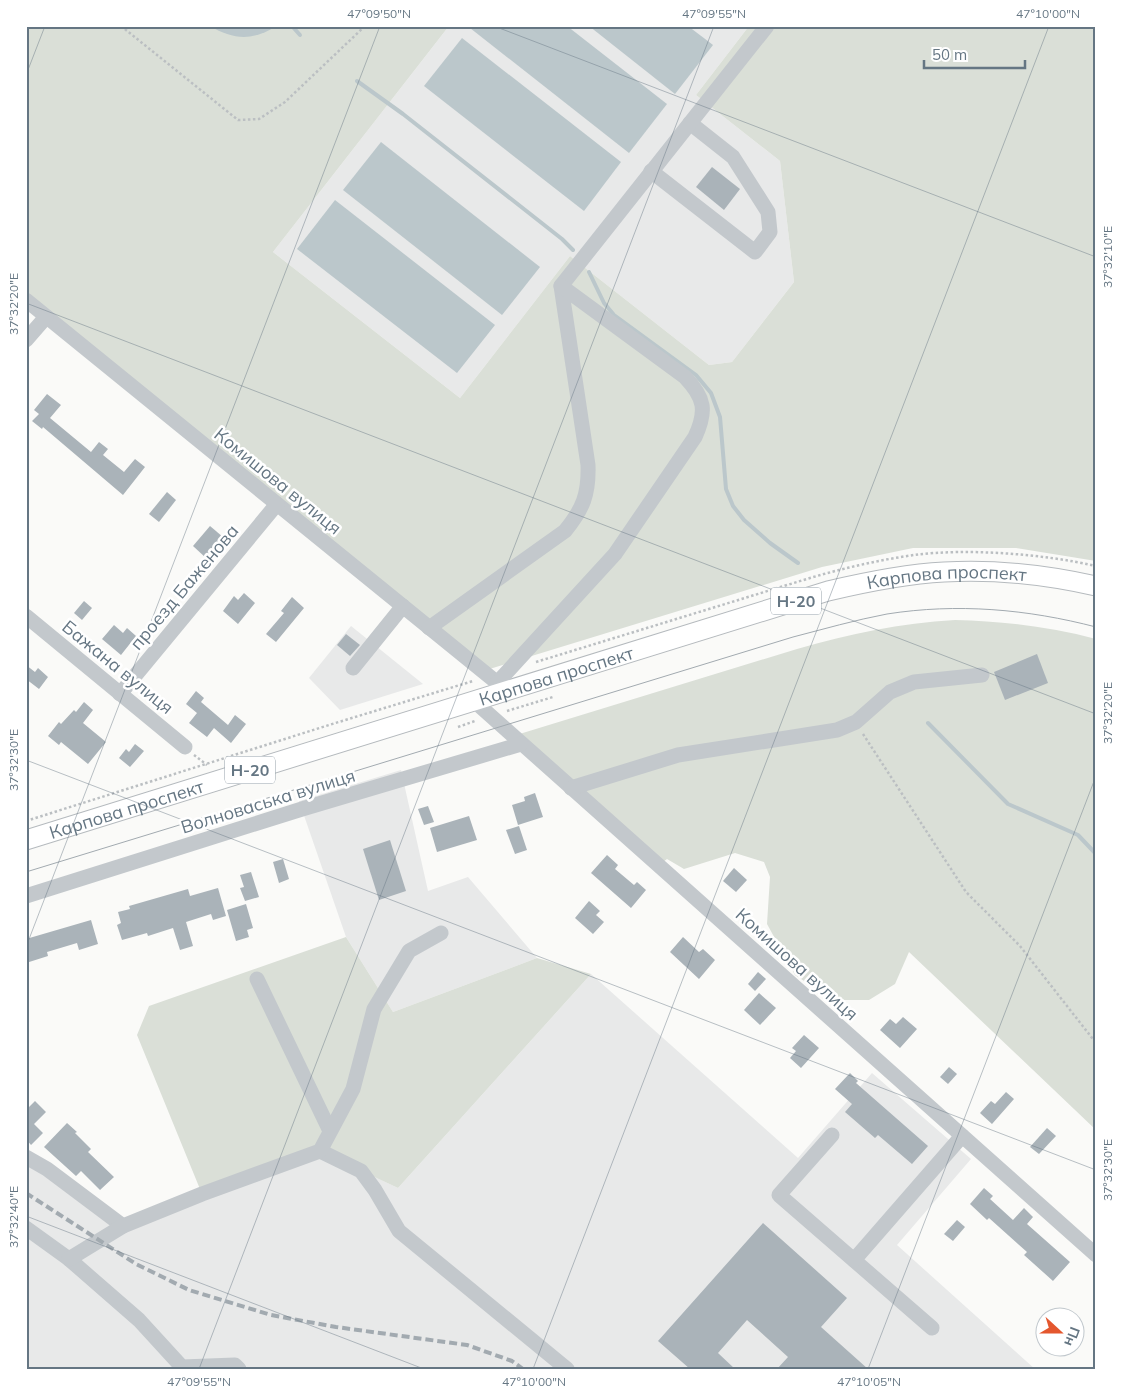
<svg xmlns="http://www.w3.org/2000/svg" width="1122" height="1395" font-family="Mulish,sans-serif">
	<rect width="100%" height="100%" fill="#fafaf8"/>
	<!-- built -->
	<g fill="#e8e9e9">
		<polygon points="449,26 749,26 696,95 780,161 794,282 732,362 709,365 570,256 460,398 273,252"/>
		<polygon points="351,626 423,684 340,710 309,678"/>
		<polygon points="401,770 428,891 468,877 537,958 393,1012 346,937 299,801"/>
		<polygon points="591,974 798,1158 872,1073 971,1159 897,1245 1035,1369 26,1369 26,1157 123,1226 320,1151 398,1188"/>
	</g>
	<!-- green -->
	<g fill="#dadfd7">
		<polygon points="26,26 449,26 273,252 460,398 570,256 709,365 732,362 794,282 780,161 696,95 749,26 1096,26 1096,561 1016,548 913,548 822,567 483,671 26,300"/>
		<path d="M955,620c48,1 95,7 141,19v491l-187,-178 -14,32 -26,16h-36l-38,-25 -28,-51 3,-47 -6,-15 -29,-9 -51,16 -17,-10 -9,7 -145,-130 284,-87c53,-15 103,-26 158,-29z"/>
		<polygon points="346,937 393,1012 537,958 591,974 398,1188 319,1151 202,1194 137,1035 149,1006"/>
	</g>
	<!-- water -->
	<g fill="#bbc7cb">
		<path d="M210,26h66c-22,15 -43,14 -66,0z"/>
		<polygon points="471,26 567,26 667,104 629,153 470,28"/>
		<polygon points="589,26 688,26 713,45 675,94"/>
		<polygon points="462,38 621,162 584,211 424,86"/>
		<polygon points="381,142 540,267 502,315 343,190"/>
		<polygon points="335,200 495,325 457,373 297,249"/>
	</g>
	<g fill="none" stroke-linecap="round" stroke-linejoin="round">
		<!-- stream -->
		<g stroke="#bbc7cb" stroke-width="4">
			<polyline points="292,26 300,35"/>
			<polyline points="357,81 403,114 562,239 573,250"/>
			<polyline points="589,272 604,303 614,315 696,375 711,393 720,417 726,489 733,506 744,520 770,543 798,563"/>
			<polyline points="928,723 1008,804 1078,835 1096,854"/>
		</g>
	</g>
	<!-- building -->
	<g fill="#aab3b9">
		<polygon points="712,167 740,189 724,210 696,187"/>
		<polygon points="47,394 61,405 50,418 91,452 99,442 108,449 103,455 124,472 135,459 145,467 123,495 43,427 42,429 32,421 39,414 34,410"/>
		<polygon points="167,492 176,500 159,522 149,514"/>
		<polygon points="210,526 223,537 206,558 193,546"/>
		<polygon points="244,593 255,603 238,624 223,611 234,596 238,600"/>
		<polygon points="292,597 304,608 276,642 266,634 284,613 281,611"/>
		<polygon points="84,601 92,608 82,620 74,613"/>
		<polygon points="114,625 123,633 127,628 136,636 121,655 102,639"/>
		<polygon points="346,634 360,645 350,656 337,645"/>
		<polygon points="1037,654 1048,683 1005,700 994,672"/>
		<polygon points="26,665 35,672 38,668 48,677 39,689 26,679"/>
		<polygon points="196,691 204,698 201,702 228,725 235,715 246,724 231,743 214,728 207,737 189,723 197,713 186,704"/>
		<polygon points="84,702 93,710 83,723 106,742 88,764 61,742 59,745 48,736 59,722 61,724 74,710 76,712"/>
		<polygon points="135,744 144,751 130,767 119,758 126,749 129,752"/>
		<polygon points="535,793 543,817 518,825 512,805 525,801 524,797"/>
		<polygon points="428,806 434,822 424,825 418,809"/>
		<polygon points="469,816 477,840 437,852 430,828"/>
		<polygon points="519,826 527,850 515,854 506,830"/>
		<polygon points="390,840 406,891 379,900 363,849"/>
		<polygon points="607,855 618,865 615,869 634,885 637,882 646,890 631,908 591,873"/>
		<polygon points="283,859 289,879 279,883 273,862"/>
		<polygon points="734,868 747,880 736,892 723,881"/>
		<polygon points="251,872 259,897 245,901 240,888 244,887 240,875"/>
		<polygon points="218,888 226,916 213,920 211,914 186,922 193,946 180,950 173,928 148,936 147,933 122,940 117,925 121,923 118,912 130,909 129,906 188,889 190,896"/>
		<polygon points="589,901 600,911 596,915 604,922 593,934 575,918"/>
		<polygon points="246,904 253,928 247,930 249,937 236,941 227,910"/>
		<polygon points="91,920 98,944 79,950 77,943 47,952 48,956 26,963 26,939"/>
		<polygon points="683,937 699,952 703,949 715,960 699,979 670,952"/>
		<polygon points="758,972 766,979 755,991 748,984"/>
		<polygon points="759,993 776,1008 760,1025 744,1010"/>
		<polygon points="903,1017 917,1029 900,1048 880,1030 890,1019 896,1024"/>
		<polygon points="804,1035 819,1048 801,1068 790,1058 796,1051 792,1048"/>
		<polygon points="949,1067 957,1074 948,1084 940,1077"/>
		<polygon points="850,1073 858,1081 856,1083 928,1146 912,1164 878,1135 875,1138 845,1112 852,1104 835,1089"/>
		<polygon points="1006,1092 1014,1099 992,1124 980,1113 991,1101 995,1104"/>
		<polygon points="35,1101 46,1112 34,1124 43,1133 31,1145 26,1139 26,1110"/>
		<polygon points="67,1123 77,1132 75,1133 91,1149 88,1152 114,1177 100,1190 81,1171 76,1176 44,1147"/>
		<polygon points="1047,1128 1056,1136 1039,1154 1030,1147"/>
		<polygon points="984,1188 993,1196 990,1199 1013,1220 1024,1208 1033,1217 1027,1224 1070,1262 1053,1281 1024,1255 1027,1252 989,1218 987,1220 970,1204"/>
		<polygon points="957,1220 965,1227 953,1241 944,1234"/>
		<polygon points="763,1223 847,1298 821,1327 868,1369 777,1369 788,1357 747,1320 718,1353 735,1369 690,1369 658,1341"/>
	</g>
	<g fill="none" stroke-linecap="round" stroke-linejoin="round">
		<!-- major casing -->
		<g stroke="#b5babe" stroke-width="21">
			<g id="major">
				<path id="s1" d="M26,840l802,-249c38,-9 77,-17 116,-19 51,-3 103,3 152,14"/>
			</g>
		</g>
		<!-- path -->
		<g stroke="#bbbfc2" stroke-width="2.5" stroke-dasharray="2.5 2.5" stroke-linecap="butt">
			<polyline points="121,26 238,120 259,119 285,102 365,26"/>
			<path d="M536,662l274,-84c34,-10 69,-18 104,-23 53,-7 130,-1 182,11"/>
			<polyline points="507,711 553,697"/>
			<polyline points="458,727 475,721"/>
			<polyline points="863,734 966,892 1020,946 1096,1043"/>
			<polyline points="194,755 207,765"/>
			<polyline points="26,821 329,725 473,681"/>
		</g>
		<!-- minor -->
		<g stroke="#c3c8cc" stroke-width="15">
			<polyline points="651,171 755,252 770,232 768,212 733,157 690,123"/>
			<polyline points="26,300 506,690"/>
			<polyline points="26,340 46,317"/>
			<polyline points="26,616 185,747"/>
			<path d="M429,628l136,-97c18,-22 24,-37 23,-66l-27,-179 206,-260"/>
			<polyline points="353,668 403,606"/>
			<path d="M497,683l118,-129 80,-117c12,-26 10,-39 -10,-60l-124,-91"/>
			<polyline points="120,694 277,504"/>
			<polyline points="473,700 1096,1255"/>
			<polyline points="571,788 678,755 837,730 856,722 890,692 914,682 982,675"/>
			<polyline points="26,896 302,809 521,744"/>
			<polyline points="257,979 330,1131"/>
			<polyline points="832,1135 779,1195 932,1328"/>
			<polyline points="320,1151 361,1171 375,1190 399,1231 567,1369"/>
			<polyline points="26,1157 47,1169 123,1226"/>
			<polyline points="26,1228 69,1259 139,1320 182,1367 235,1365 239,1369"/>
			<polyline points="69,1259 123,1226 202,1194 320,1151 353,1089 374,1009 409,951 441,933"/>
			<polyline points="854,1260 962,1136"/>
		</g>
		<!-- major -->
		<use href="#major" stroke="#fff" stroke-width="19"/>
		<!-- tram -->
		<path stroke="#a2aab0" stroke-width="1" d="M26,872l767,-235c31,-8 62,-17 94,-23 70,-11 140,-5 209,13"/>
		<!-- rail -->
		<polyline stroke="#a2aab0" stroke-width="4" stroke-dasharray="8 4" stroke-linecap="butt" points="26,1193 136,1264 189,1290 271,1315 336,1327 467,1345 512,1361 523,1369"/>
	</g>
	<!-- ticks -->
	<path fill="none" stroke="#657683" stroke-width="1" stroke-opacity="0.45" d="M494,26l602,231M26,75l19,-49M26,303l1070,411M26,760l1070,410M26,947l354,-921M26,1216l398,153M199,1369l515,-1343M533,1369l516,-1343M868,1369l228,-593"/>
	<g text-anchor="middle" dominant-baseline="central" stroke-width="5" stroke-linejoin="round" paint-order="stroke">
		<!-- shield labels -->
		<g fill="#fff" stroke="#939fa8" stroke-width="1">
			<rect x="771" y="587.5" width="50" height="27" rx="4"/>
			<rect x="225" y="756.5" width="50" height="27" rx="4"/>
		</g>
		<g font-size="16" font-weight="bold" fill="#657683">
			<text x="796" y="601">Н-20</text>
			<text x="250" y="770">Н-20</text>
		</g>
		<!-- street labels -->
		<g font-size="18" fill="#657683" stroke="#fff">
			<text transform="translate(278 481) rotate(39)">Комишова вулиця</text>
			<text stroke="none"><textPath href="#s1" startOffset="960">Карпова проспект</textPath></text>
			<text transform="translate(184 587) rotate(-50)">проезд Баженова</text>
			<text transform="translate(118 667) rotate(39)">Бажана вулиця</text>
			<text stroke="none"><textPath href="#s1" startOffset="555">Карпова проспект</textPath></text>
			<text transform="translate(268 801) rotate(-17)">Волноваська вулиця</text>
			<text stroke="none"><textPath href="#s1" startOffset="105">Карпова проспект</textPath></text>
			<text transform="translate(797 964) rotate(42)">Комишова вулиця</text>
		</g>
	</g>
	<!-- border -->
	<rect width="1122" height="1395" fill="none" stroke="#ffffff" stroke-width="55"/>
	<!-- north arrow -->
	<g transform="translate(1060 1332) rotate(111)"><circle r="24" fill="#ffffff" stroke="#c1c8cd"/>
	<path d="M0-4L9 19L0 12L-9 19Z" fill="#e4572e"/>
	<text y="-8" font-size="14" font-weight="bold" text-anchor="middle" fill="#657683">Пн</text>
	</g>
	<!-- scale -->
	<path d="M924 60v8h101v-8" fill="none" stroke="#657683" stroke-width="2.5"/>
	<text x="932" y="60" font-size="15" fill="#657683" stroke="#ffffff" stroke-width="4" paint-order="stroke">50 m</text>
	<rect x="28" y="28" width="1066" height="1340" fill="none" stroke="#657683" stroke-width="2"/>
	<g font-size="12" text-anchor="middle" fill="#657683">
		<text x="379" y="18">47°09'50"N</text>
		<text x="714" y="18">47°09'55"N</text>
		<text x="1048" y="18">47°10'00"N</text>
		<text transform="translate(1108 257) rotate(-90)" y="4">37°32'10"E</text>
		<text transform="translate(14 304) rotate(-90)" y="4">37°32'20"E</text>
		<text transform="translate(1108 713) rotate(-90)" y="4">37°32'20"E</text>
		<text transform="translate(14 760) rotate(-90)" y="4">37°32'30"E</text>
		<text transform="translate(1108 1170) rotate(-90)" y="4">37°32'30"E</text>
		<text transform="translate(14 1217) rotate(-90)" y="4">37°32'40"E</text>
		<text x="199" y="1386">47°09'55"N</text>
		<text x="534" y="1386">47°10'00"N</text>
		<text x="869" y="1386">47°10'05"N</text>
	</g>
</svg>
